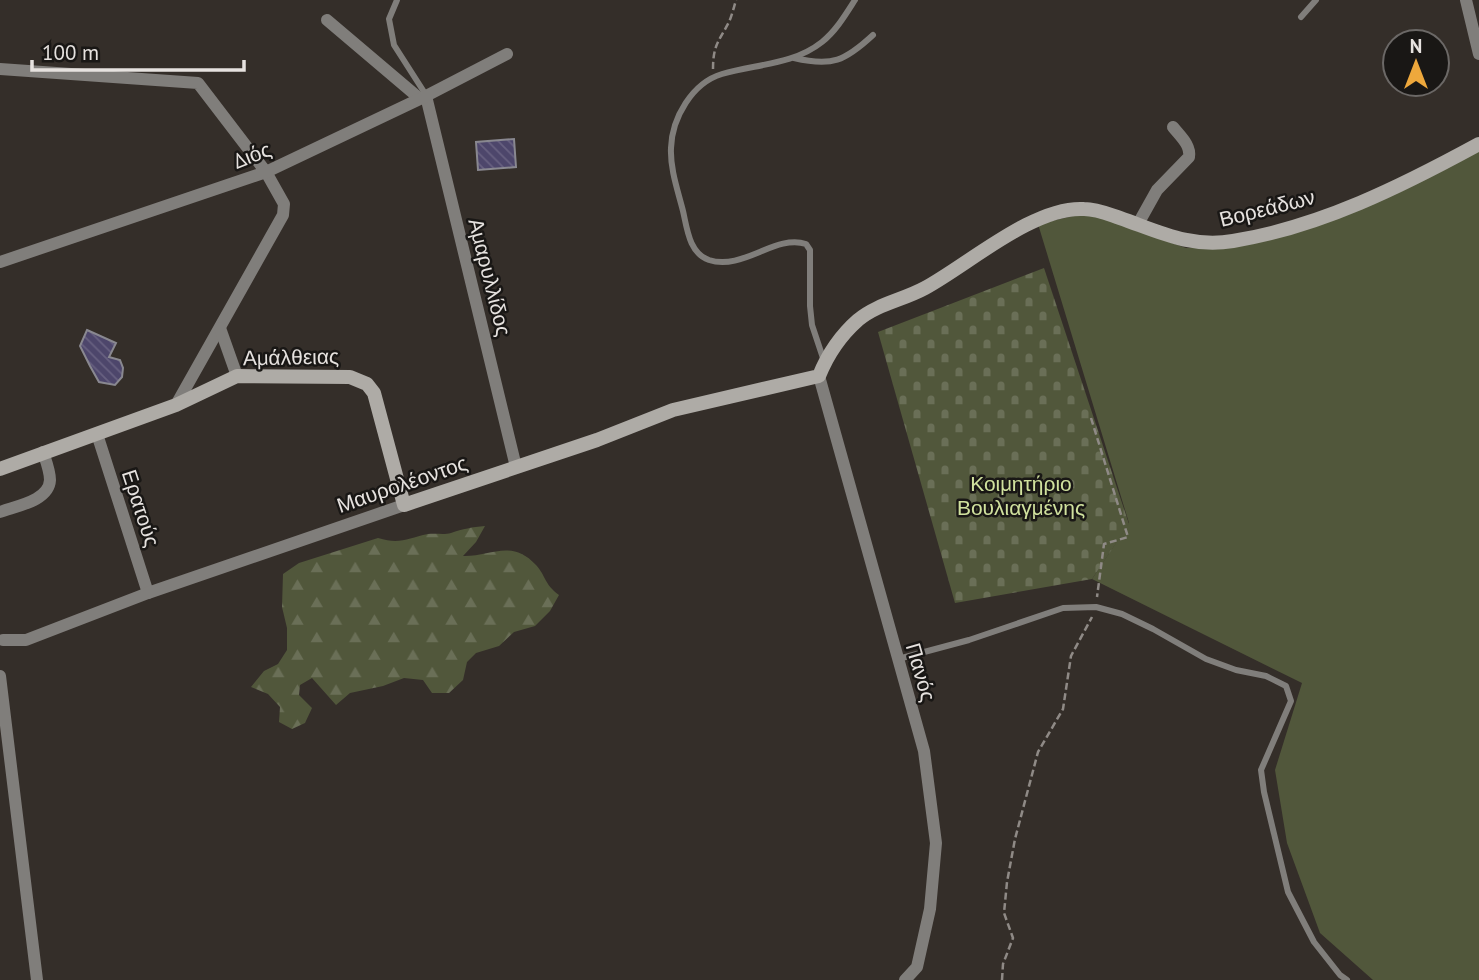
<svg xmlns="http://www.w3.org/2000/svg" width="1479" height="980" font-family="'PT Sans',sans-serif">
	<defs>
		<pattern id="forest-firs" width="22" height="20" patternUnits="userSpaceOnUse" patternTransform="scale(1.75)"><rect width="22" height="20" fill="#51573b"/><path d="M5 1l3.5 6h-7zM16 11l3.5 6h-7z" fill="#6a6f57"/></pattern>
		<pattern id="cemetery-stones" width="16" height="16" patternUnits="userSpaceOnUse" patternTransform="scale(1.75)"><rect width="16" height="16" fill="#51573b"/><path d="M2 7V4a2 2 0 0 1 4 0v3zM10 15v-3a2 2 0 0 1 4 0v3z" fill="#6a6f57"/></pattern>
		<pattern id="building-back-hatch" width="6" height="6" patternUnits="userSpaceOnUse" patternTransform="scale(1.75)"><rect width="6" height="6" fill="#4d466b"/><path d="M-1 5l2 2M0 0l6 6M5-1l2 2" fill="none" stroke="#676080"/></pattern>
	</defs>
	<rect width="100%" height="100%" fill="#342e29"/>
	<!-- grass -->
	<polygon fill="#51573b" points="1479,143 1479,980 1373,980 1320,933 1287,843 1275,770 1302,683 1092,579 1129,523 1038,224 1087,213 1186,248 1243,245 1337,212"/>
	<!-- forest -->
	<path fill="url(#forest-firs)" d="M485,526l-9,16 -13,14c27,1 48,-18 73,9 10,11 8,19 23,30l-9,16 -15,15 -21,6 -15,14 -23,7 -9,9 -4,18 -14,13h-17l-9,-13 -19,-2 -21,8 -33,7 -14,12 -24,-27 -12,7 -1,10 13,13 -7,15 -13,6 -13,-7 1,-15 -12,-13 -17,-7 13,-16 14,-7 9,-14v-22l-5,-21 1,-33 16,-11 79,-25c22,7 30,0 50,-4 8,-1 16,1 23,-1 12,-4 21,-6 34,-7z"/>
	<!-- cemetery -->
	<polygon fill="url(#cemetery-stones)" points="1044,268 1129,524 1092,579 955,603 878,332"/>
	<!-- building -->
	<g fill="url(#building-back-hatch)" stroke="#898890" stroke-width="2">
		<polygon points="514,139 516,167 478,170 476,142"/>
		<polygon points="87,330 116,343 109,357 120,360 123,368 122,377 115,385 99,382 90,366 80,346"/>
	</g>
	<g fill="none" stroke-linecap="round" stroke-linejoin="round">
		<!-- path -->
		<g stroke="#8f8a86" stroke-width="2.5" stroke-dasharray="7 3.5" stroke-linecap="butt">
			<path d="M713,69c0,-24 6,-28 16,-47 3,-7 5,-15 7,-22"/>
			<polyline points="1091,418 1128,537 1104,544 1097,597"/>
			<polyline points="1002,980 1003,964 1013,938 1004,913 1007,882 1015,839 1038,752 1063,709 1071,656 1092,617"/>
		</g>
		<!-- lane -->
		<g stroke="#807e7b" stroke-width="6">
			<polyline points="397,0 389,19 394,45 426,95"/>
			<polyline points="1301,17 1316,0"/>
			<path d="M794,58c38,9 51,3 79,-23"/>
			<path d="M824,361l-12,-36 -2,-19v-56l-4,-6c-31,-10 -63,27 -97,16 -20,-7 -22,-32 -26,-49 -5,-20 -13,-42 -12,-63 1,-30 21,-65 51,-74 34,-10 71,-9 100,-32 14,-11 24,-28 33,-42"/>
			<polyline points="898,659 969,640 1063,608 1096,607 1122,614 1153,629 1206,659 1236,670 1266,676 1286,686 1291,701 1261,770 1264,792 1288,892 1314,942 1340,975 1347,980"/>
		</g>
		<!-- street -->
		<g stroke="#807e7b" stroke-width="12">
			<polyline points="1466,0 1479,54"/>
			<polyline points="327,20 419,98"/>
			<polyline points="0,69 198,83 266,172 284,204 283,215 176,405"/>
			<polyline points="426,96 516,467"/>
			<path d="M1138,224l19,-34 32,-33c2,-12 -9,-21 -16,-30"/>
			<polyline points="0,262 266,172 426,96 507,54"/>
			<polyline points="220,328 237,376"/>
			<polyline points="819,376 924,751 936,843 930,909 917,967 905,980"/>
			<polyline points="97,434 148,593"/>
			<path d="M0,512c16,-6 49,-11 50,-32 0,-9 -4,-19 -7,-28"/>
			<polyline points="3,640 26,640 148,593 404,505"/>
			<polyline points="0,676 37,980"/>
		</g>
		<!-- secondary -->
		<path stroke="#aeaba6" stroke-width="14" d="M0,469l176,-64 61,-29 113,1 17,7 7,9 30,112 193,-65 76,-30 146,-34c8,-20 22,-41 39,-56 19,-16 45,-20 67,-32 44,-24 109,-82 159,-79 13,0 24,5 36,9 40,14 70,30 113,23 87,-14 169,-55 246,-97"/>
	</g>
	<g text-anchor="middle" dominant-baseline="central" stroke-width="5" stroke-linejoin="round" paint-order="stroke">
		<!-- street labels -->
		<g font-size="21" fill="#e6e2df" stroke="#191715">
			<text transform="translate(252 155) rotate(-21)">Διός</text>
			<text transform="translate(1267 208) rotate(-14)">Βορεάδων</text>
			<text transform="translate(490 277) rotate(76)">Αμαρυλλίδος</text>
			<text transform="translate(291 357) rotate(-1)">Αμάλθειας</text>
			<text transform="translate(402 484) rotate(-19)">Μαυρολέοντος</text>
			<text transform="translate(141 508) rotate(72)">Ερατούς</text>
			<text transform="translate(921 672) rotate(74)">Πανός</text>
		</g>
		<!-- park labels -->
		<g font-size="21" fill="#d1e29e" stroke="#191715">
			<text x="1021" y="483">Κοιμητήριο<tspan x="1021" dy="24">Βουλιαγμένης</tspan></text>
		</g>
	</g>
	<!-- north arrow -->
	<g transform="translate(1416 63)"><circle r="33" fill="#191715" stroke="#6b6866" stroke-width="2"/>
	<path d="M0-5L12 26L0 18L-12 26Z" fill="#eea83c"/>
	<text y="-10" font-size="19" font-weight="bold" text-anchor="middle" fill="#e6e2df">N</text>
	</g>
	<!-- scale -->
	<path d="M32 60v10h212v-10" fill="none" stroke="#e6e2df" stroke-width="3.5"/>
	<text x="42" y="60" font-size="21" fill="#e6e2df" stroke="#191715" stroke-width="5" paint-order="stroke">100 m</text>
</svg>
